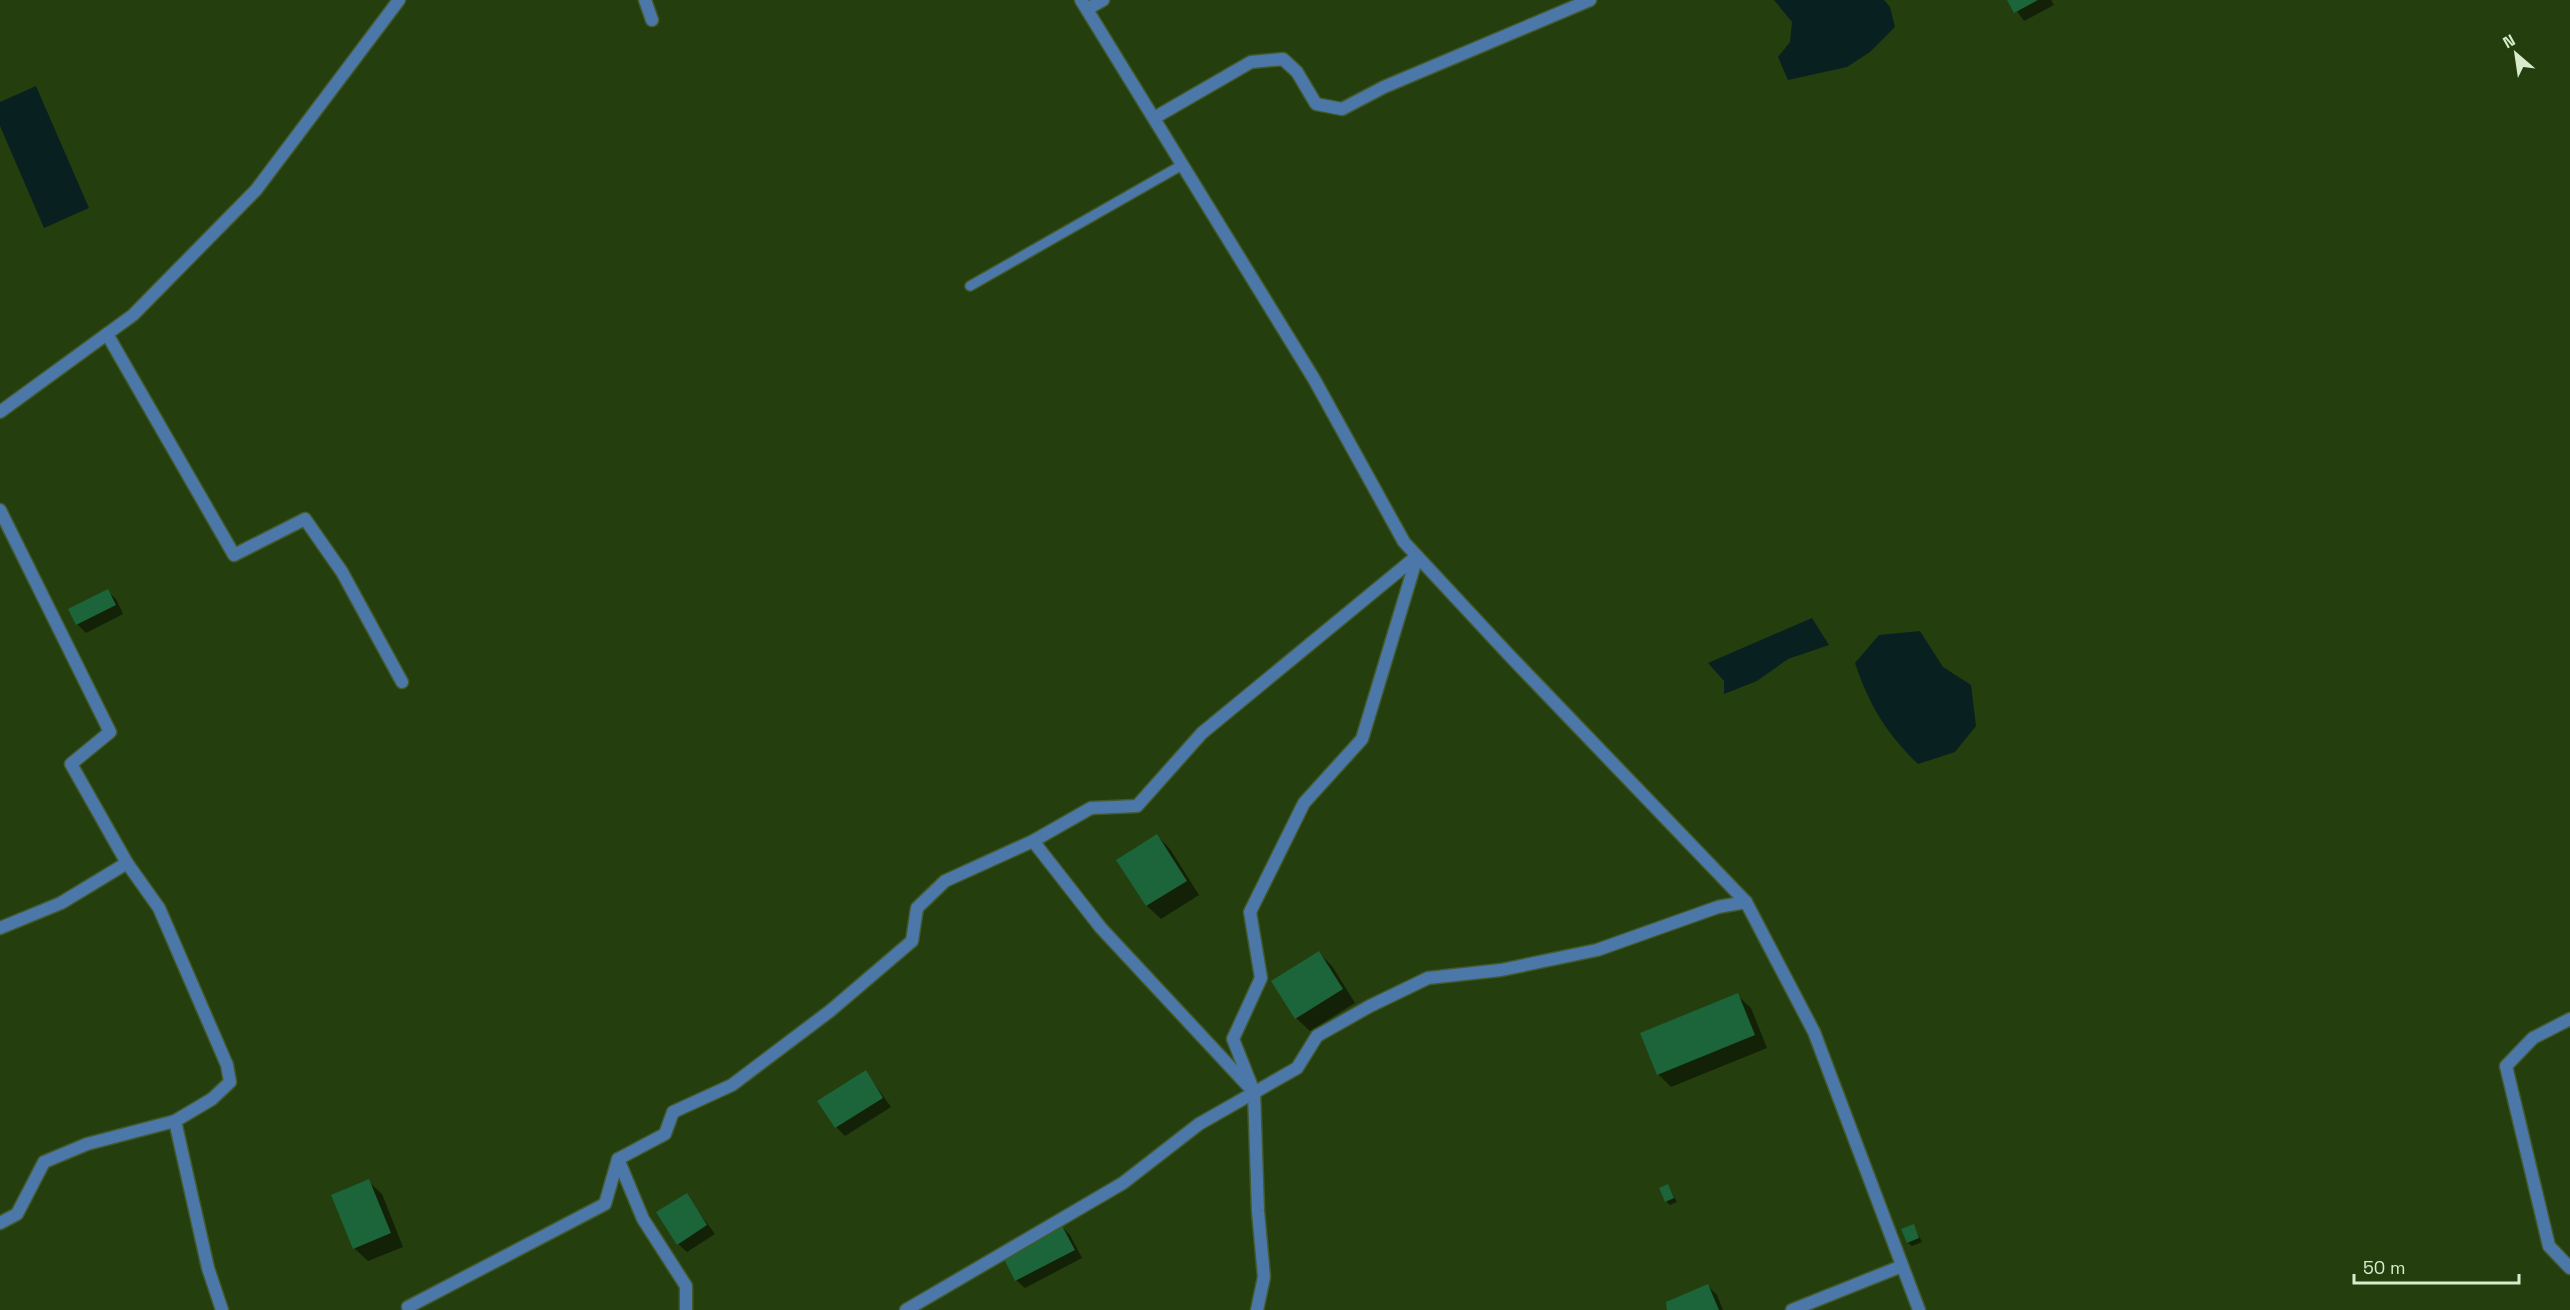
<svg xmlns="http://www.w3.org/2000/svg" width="2570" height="1310" font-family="'Space Grotesk',sans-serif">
	<rect width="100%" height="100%" fill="#253e0e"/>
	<!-- water -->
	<g fill="#092020">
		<polygon points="1774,0 1884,0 1890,7 1895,27 1870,52 1847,67 1788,80 1778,57 1790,42 1792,22"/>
		<polygon points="36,86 89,208 44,228 0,126 0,102"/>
		<polygon points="1812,618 1829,645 1788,659 1757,681 1724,694 1724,681 1708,663"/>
		<path d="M1920,631l23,36 28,18 5,41 -21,26 -37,12c-32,-31 -49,-59 -63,-101l24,-28z"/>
	</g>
	<!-- shadow -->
	<g fill="#0007">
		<polygon points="2009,0 2051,0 2054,5 2024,21"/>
		<polygon points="107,591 116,599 123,614 86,633 77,624"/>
		<polygon points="1157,836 1170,849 1199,895 1161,919 1147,906 1118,860"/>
		<polygon points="1319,953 1332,966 1355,1003 1310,1031 1296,1018"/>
		<polygon points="1737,995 1751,1008 1767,1048 1671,1087 1658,1074"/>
		<polygon points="866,1072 891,1107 845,1136 836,1127"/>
		<polygon points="368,1181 382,1194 403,1247 368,1261 354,1248"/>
		<polygon points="1668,1186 1677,1202 1670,1205 1666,1201"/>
		<polygon points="686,1195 715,1234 687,1252 678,1244"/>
		<polygon points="1913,1225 1922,1242 1912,1246 1908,1243"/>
		<polygon points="1061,1226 1070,1235 1082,1258 1025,1288 1016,1280"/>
		<polygon points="1708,1286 1717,1295 1723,1310 1668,1310"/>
	</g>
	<!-- building -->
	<g fill="#1c6439">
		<polygon points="2007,0 2038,0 2014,13"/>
		<polygon points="108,589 116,605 76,625 68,609"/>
		<polygon points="1157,834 1187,881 1146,906 1116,860"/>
		<polygon points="1319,951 1343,989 1295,1019 1271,981"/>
		<polygon points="1738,993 1755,1035 1657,1075 1640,1033"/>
		<polygon points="866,1070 883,1098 835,1128 817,1101"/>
		<polygon points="369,1179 391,1233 353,1249 331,1195"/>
		<polygon points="1668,1184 1674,1198 1665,1202 1659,1188"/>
		<polygon points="687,1193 707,1225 677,1245 656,1212"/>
		<polygon points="1061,1224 1075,1250 1015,1281 1002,1255"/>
		<polygon points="1914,1224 1919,1238 1907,1243 1901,1229"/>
		<polygon points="1708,1284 1719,1310 1667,1310 1666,1302"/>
	</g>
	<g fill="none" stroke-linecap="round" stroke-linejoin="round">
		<!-- service casing -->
		<g stroke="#425a2c" stroke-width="12">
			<polyline id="service" points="970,286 1182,165"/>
		</g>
		<!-- minor casing -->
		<g stroke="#425a2c" stroke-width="15">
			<g id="minor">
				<polyline points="645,0 652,20"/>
				<polyline points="1081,0 1314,379 1404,542 1509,655 1746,902"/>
				<polyline points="1087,9 1103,0"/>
				<polyline points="1154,118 1251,62 1283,59 1297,72 1316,104 1342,109 1384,87 1590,0"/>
				<polyline points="107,334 234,555 305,519 342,572 402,682"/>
				<polyline points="0,412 133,315 256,190 399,0"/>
				<polyline points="0,510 110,732 71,764 127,863 159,908 227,1065 230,1082 212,1099 175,1121 208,1268 222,1310"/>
				<polyline points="1033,841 1101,928 1249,1087"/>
				<polyline points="0,928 61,903 127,863"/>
				<polyline points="2570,1019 2533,1038 2506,1066 2549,1246 2570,1268"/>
				<polyline points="618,1159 643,1219 686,1286 686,1310"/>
				<polyline points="0,1223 17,1214 44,1162 87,1144 175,1121"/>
				<polyline points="409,1310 408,1307 605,1204 618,1159 665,1134 673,1112 732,1085 830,1011 912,941 917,908 945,881 1033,841 1091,808 1137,806 1202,733 1417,556"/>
				<polyline points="906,1310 1123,1183 1199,1124 1297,1068 1317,1036 1370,1006 1428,978 1501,970 1597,950 1718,907 1746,902 1814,1032 1919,1310"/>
				<polyline points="1257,1310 1264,1277 1258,1211 1254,1092 1233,1039 1261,978 1250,912 1304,803 1362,739 1417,557"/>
				<polyline points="1792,1310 1902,1266"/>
			</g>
		</g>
		<!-- service -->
		<use href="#service" stroke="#4c77a9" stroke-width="9"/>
		<!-- minor -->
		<use href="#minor" stroke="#4c77a9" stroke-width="12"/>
	</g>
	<!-- north arrow -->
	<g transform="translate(2516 54) rotate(331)" stroke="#253e0e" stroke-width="4.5" paint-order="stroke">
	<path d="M0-4.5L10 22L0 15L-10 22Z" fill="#d8eccb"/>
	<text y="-9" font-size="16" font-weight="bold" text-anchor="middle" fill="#d8eccb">N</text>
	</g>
	<!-- scale -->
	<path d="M2354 1274v9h165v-9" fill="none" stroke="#d8eccb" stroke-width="3"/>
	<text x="2363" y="1274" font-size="18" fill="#d8eccb" stroke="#253e0e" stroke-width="4.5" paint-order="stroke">50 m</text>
</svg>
